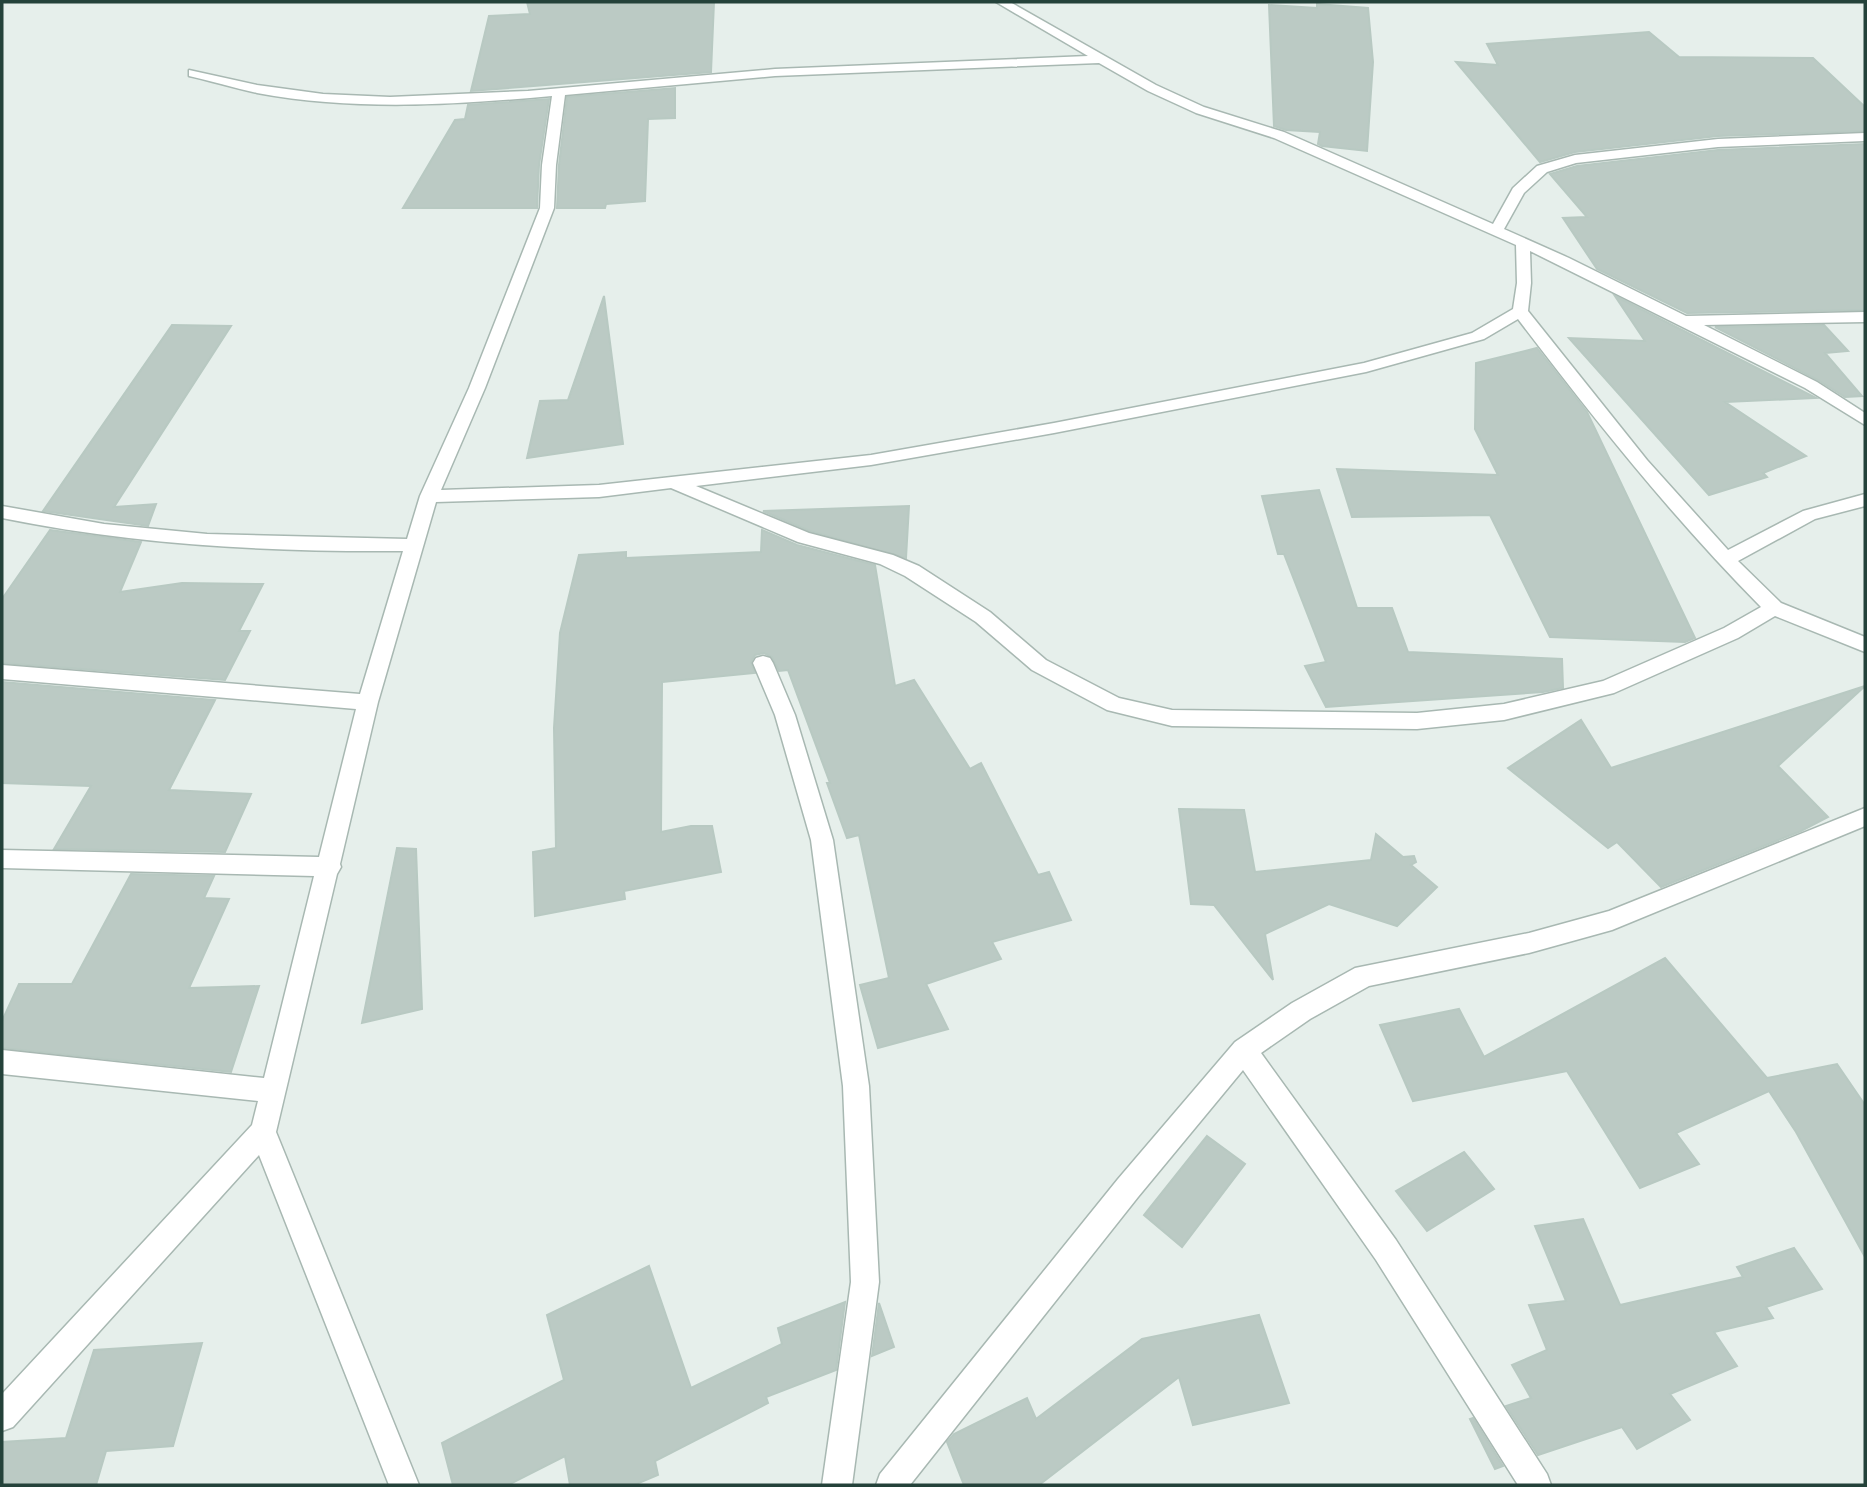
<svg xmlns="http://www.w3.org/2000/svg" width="1867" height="1487" font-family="Inter,sans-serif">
	<rect width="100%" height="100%" fill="#e6efeb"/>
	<!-- building -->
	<g fill="#bbcac4" stroke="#b8c9c2" stroke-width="2">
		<polygon points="527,2 714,2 711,72 471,91 489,16 530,14"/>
		<polygon points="1317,4 1368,8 1373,62 1367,151 1322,146 1318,144 1320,132 1286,130 1274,126 1269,5 1317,8"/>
		<polygon points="1649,32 1679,57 1813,58 1865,107 1865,131 1718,136 1575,152 1540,162 1456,62 1498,65 1487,44"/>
		<polygon points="675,88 675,118 648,119 645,201 606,204 605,208 557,208 559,165 567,97"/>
		<polygon points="549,99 539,165 537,208 403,208 455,120 465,119 468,105"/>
		<polygon points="1865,144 1865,310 1687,313 1597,269 1563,218 1587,217 1550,174 1577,166 1718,150"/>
		<polygon points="604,296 623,444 527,458 540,401 568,400"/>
		<polygon points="1615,296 1816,398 1725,402 1806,456 1763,473 1767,477 1709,495 1569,338 1645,341"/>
		<polygon points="172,325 231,326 114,507 156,504 148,526 43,511"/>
		<polygon points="1824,325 1848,351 1825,353 1862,396 1845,397 1818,380 1715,327"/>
		<polygon points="1537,348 1587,412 1695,638 1685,642 1550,637 1490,515 1352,517 1337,469 1498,475 1475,429 1476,363"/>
		<polygon points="1319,490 1357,608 1392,608 1408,652 1562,659 1563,688 1543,692 1326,707 1305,666 1326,662 1284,554 1278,554 1262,496"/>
		<polygon points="909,506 906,558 810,531 763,511"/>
		<polygon points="50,530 141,542 120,592 182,583 263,584 239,631 250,631 225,680 2,663 2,599"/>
		<polygon points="762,530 797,545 875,565 895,686 914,680 970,769 981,763 1038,875 1049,872 1071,920 992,942 1001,959 926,984 948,1029 878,1048 860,985 889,978 859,835 847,838 827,783 830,783 788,670 779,671 772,657 764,653 755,655 751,662 755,673 662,682 661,832 691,826 712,826 721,872 624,891 625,899 535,916 533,852 556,848 554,728 560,633 579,555 626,552 626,558 761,552"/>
		<polygon points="2,682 215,700 169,790 251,794 225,852 54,849 91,786 2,783"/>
		<polygon points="1865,686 1778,766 1828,817 1801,831 1661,887 1617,842 1608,848 1508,768 1581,720 1611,768"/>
		<polygon points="1179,809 1244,810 1255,872 1371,860 1376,834 1403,857 1414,856 1416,862 1411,865 1437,887 1397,926 1329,904 1265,934 1273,980 1214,905 1191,904"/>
		<polygon points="397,848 416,849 422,1009 362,1023"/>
		<polygon points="131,874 214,876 204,898 229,899 189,988 259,986 231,1072 2,1048 2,1021 19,984 72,984"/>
		<polygon points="1665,958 1767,1078 1837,1064 1865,1105 1865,1257 1796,1132 1769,1091 1676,1133 1699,1164 1640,1188 1567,1071 1413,1101 1380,1025 1459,1009 1484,1057"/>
		<polygon points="1207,1136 1245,1164 1182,1247 1144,1215"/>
		<polygon points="1464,1152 1494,1189 1427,1231 1396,1191"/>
		<polygon points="1583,1219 1620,1305 1743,1277 1737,1267 1794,1248 1822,1289 1766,1307 1773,1318 1714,1332 1737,1366 1670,1394 1690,1420 1637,1449 1622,1427 1538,1455 1506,1406 1531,1398 1512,1365 1547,1350 1529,1305 1566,1301 1535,1226"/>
		<polygon points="649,1266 691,1388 782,1344 778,1328 845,1302 836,1370 766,1397 768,1403 655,1461 658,1475 634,1485 570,1485 565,1456 508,1485 453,1485 442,1443 564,1380 547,1315"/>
		<polygon points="879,1303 894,1347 872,1356"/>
		<polygon points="1259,1315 1289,1403 1193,1425 1179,1377 1039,1485 964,1485 947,1442 954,1434 1027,1398 1036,1419 1142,1339"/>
		<polygon points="202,1343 173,1446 106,1451 96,1485 2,1485 2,1442 66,1438 94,1350"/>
		<polygon points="1473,1418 1503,1466 1495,1469 1470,1419"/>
	</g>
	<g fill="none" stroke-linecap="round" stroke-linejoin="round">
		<!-- street casing -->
		<g stroke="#a8b8b2" stroke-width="3">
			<g id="street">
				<path d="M996,2h14l146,83 48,22 80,25 209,92 20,-36 24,-22 38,-11 143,-16 147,-6v8l-147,6 -142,16 -29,9 -23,21 -20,36 65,29 117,58 179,-4v10l-161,3 113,57 48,31v12l-60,-37 -275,-137 1,32 -3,28 119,149 81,90 75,-39 62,-17v12l-50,13 -77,42 43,42 84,34v15l-90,-36 -37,22 -124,55 -110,27 -87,9 -245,-3 -65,-16 -75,-40 -56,-48 -71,-46 -25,-12 -82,-22 -127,-54 -72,9 -163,5 -58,200 -38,162 1,3 -4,7 -61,258 143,353h-30l-130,-330 -246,272 -11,4v-37l250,-269 6,-24 -256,-27v-24l262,28 50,-202 -312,-8v-18l317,7 37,-148 -354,-30v-14l358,29 43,-143c-135,1 -268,-6 -401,-33v-12l102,18 103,10 200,5 13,-43 49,-108 71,-180 2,-43 10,-69c-97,9 -199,15 -295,-3 -23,-5 -46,-12 -68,-17v-6l68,15 66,9 67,3 138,-6 247,-22 313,-13zM1099,63l49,28 48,22 78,25 242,107 1,38 -4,26 -41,24 -108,30 -310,60 -183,32 -272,30 -158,5 44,-102 69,-180 2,-43 9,-70 210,-19zM1518,319c76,100 155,199 243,288l-37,21 -121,53 -99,23 -87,9 -245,-3 -53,-12 -73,-38 -56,-48 -71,-46 -26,-11 -84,-22 -113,-47 175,-21 183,-32 312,-61 118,-33z"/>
				<polygon points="763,656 770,658 773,663 795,715 833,840 869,1086 879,1282 852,1485 822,1485 851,1282 843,1086 811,840 775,715 753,663 756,658"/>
				<polygon points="1865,808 1865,826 1612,930 1529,953 1369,986 1310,1019 1261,1053 1396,1240 1547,1474 1551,1485 1518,1485 1376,1260 1243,1070 1138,1197 910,1485 876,1485 880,1474 1118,1179 1235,1042 1292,1003 1355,968 1529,933 1609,911"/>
			</g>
		</g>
		<!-- street -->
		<use href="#street" fill="#fff" fill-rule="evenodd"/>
	</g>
	<!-- border -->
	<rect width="1867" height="1487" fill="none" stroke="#24423a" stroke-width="7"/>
</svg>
